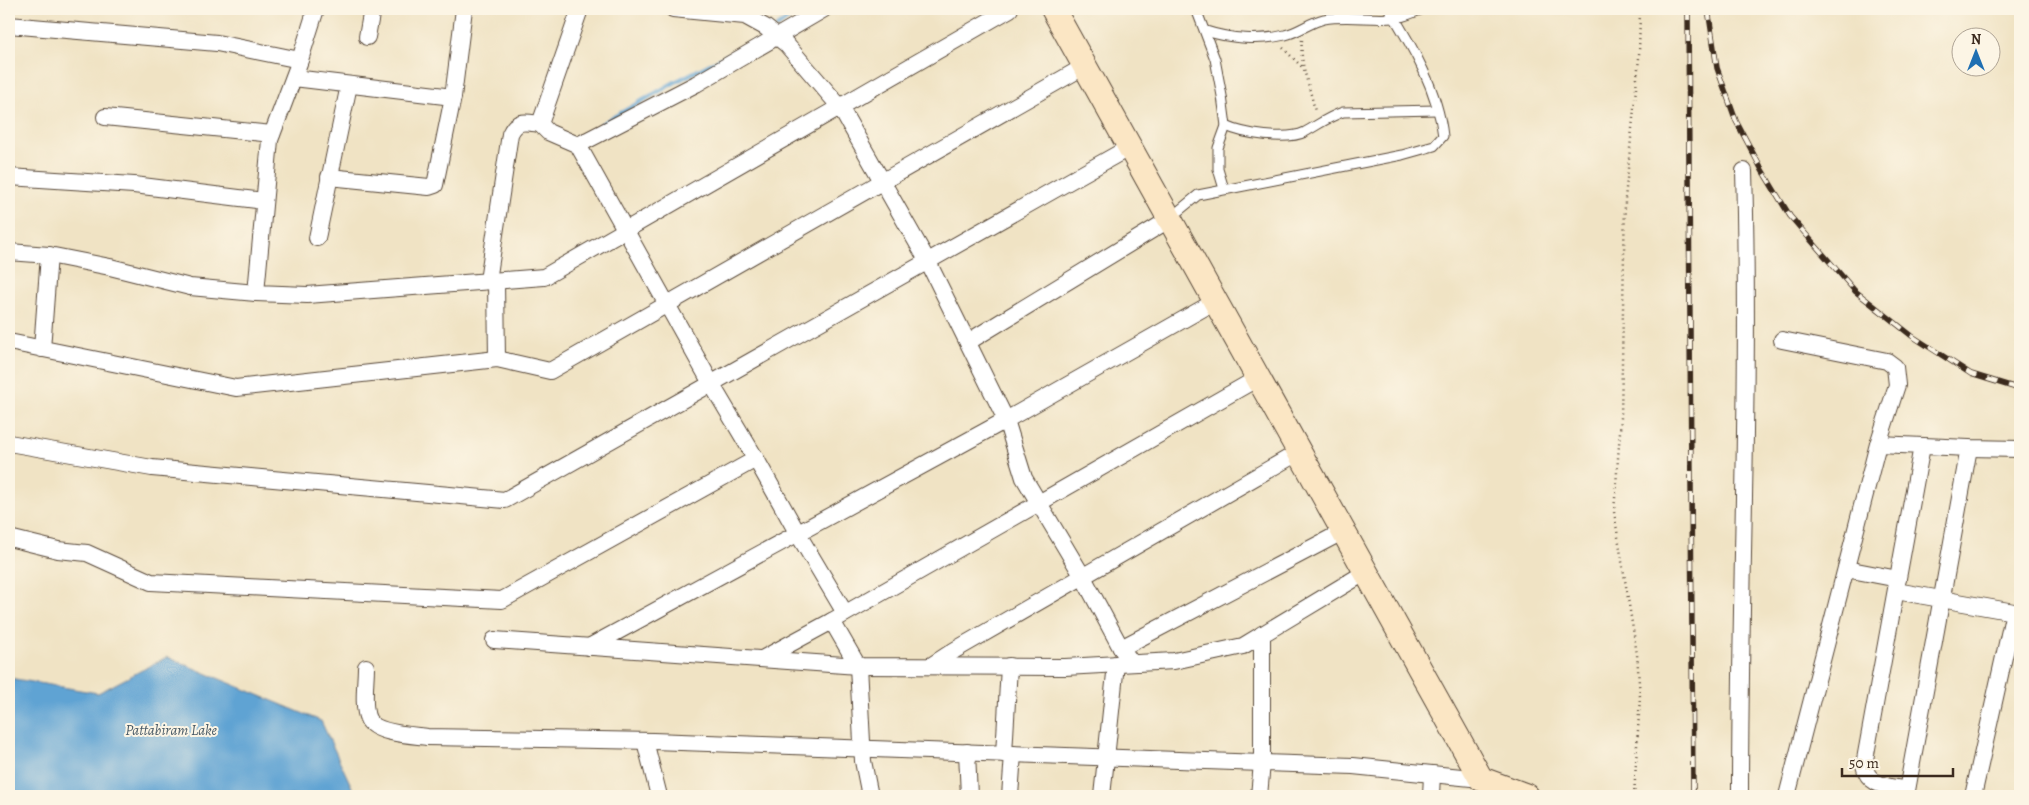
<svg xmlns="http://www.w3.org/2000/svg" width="2029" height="805" font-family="Alegreya,serif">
	<rect width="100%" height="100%" fill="#fcf5e5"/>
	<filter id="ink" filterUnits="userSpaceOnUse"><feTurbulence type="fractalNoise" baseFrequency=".02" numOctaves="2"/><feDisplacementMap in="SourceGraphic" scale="10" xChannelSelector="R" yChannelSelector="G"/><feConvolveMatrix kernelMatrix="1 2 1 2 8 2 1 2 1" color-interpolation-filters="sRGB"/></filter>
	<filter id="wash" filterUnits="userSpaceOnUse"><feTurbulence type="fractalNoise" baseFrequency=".0096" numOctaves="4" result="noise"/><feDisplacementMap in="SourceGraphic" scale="20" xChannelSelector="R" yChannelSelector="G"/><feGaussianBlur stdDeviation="1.12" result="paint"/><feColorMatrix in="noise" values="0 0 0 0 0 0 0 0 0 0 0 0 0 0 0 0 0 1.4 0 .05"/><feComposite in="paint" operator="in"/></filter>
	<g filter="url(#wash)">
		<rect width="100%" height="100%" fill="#f0e3c4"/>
		<!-- water -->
		<polygon fill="#5ea3d3" stroke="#4c6678" points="167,657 321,721 356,796 9,796 9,678 98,693"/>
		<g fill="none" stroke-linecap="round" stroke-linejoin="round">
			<!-- stream -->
			<g stroke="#5ea3d3" stroke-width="4.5">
				<polyline points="777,27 801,9"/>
				<polyline points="602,124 675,82 742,48"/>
			</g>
		</g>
	</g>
	<g filter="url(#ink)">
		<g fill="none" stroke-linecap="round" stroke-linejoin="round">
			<!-- lane casing -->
			<g stroke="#564637" stroke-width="11">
				<g id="lane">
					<polyline points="1196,9 1215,59 1222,96 1226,126 1218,148 1218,169 1224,189"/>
					<path d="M1206,31c24,8 54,10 79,4 14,-3 25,-13 39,-16 23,-4 47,1 70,-1 9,0 20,-6 29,-9"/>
					<path d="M1226,126c17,8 61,15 79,6 13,-7 23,-15 38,-20l94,-2"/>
					<path d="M1170,218l28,-23 204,-40 32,-9 9,-10c-5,-45 -30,-89 -54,-127"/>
				</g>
			</g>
			<!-- street casing -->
			<g stroke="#564637" stroke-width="18">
				<g id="street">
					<polyline points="316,9 299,63 270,140 256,293 307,295 544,277 1010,9"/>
					<polyline points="9,25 217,43 300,60"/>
					<polyline points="367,37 372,9"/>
					<polyline points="294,78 453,97"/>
					<polyline points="105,117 272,134"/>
					<polyline points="578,145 696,84 824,9"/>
					<polyline points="9,177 134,185 264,201"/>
					<polyline points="329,177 429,187 435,185 453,97 464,9"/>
					<polyline points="317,238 349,85"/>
					<polyline points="9,252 49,255 110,267 190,287 256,293"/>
					<path d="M488,281l22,-147c7,-15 15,-12 30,-10"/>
					<polyline points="496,281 497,359"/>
					<polyline points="1782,340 1887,361 1895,367 1897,385 1878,444 1787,796"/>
					<polyline points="9,342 236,388 497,359 550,371 1085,66"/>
					<polyline points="968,342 1170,219"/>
					<polyline points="42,349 49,255"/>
					<polyline points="9,443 152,468 505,500 1130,147"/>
					<polyline points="1878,444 1969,448 2020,449"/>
					<polyline points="756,459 798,534 845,613"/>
					<polyline points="9,538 58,550 87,553 151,582 502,600 756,459 712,385 578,145 548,132 540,124 580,9"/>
					<polyline points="1846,569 1898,579"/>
					<polyline points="1896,591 2014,612"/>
					<polyline points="832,621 1258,378"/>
					<polyline points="494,640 858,666 1065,667 1174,661 1243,646 1366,572"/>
					<polyline points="589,647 1006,420 928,262 840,107 786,44 765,27 745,16 673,9"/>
					<polyline points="1121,648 1344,531"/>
					<polyline points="762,659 832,621 858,666 863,761 870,796"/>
					<polyline points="1132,663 1121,648 1083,577 1024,478 1006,420 1216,301"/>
					<polyline points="932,665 955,650 1299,452"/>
					<path d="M366,667c0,14 -4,40 2,52 7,15 45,16 59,18l226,4 609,22v-129"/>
					<polyline points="645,741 659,796"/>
					<polyline points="967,752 969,796"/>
					<polyline points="1004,754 1009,666"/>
					<path d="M1907,790c-18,-4 -39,-3 -43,-25l58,-319"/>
					<polyline points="1010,796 1013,754"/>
					<polyline points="1102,796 1116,664"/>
					<polyline points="1259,796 1262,763 1353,766 1481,779"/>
					<polyline points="1431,796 1432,774"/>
					<path d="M1740,796c0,-208 10,-416 4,-625"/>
					<polyline points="1906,796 1969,448"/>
					<polyline points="1973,796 2014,612 2020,613"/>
				</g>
			</g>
			<!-- secondary casing -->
			<g stroke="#564637" stroke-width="26">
				<polyline id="secondary" points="1053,9 1481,779 1527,796"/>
			</g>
			<!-- path -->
			<g stroke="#564637" stroke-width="2.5" stroke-dasharray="1 4" stroke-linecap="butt">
				<path d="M1302,40c-3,25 9,48 13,72"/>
				<polyline points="1283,48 1302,67"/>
				<polyline points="1634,796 1640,697 1637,654 1614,512 1621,418 1625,199 1639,58 1640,9"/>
			</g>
			<!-- lane -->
			<use href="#lane" stroke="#fff" stroke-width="9"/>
			<!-- street -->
			<use href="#street" stroke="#fff" stroke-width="16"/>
			<!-- secondary -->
			<use href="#secondary" stroke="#fbe6c4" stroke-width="24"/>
			<!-- rail casing -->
			<g stroke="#3b2a1e" stroke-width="5.5">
				<g id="rail">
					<polyline points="1688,9 1693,796"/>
					<polyline points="1708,9 1717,68 1736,121 1762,170 1790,216 1855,291 1912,336 1971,374 2020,389"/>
				</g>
			</g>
			<!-- rail -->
			<use href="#rail" stroke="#fcf5e5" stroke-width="4" stroke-dasharray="11" stroke-linecap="butt"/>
		</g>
	</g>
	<g text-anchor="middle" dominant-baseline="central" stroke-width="4" stroke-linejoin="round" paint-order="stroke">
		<!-- water labels -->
		<g font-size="15" font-style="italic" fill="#495a66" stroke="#fcf5e5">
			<text x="171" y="730">Pattabiram Lake</text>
		</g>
	</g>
	<!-- margin -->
	<rect width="2029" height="805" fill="none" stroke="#fcf5e5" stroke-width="30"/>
	<!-- north arrow -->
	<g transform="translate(1976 52)"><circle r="24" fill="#fcf5e5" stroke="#afa495"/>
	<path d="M0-4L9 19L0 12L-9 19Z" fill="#1f6fb2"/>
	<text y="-8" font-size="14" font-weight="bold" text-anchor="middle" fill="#3b2a1e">N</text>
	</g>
	<!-- scale -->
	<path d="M1842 768v8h111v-8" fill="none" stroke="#3b2a1e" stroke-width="2.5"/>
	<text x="1849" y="768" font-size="15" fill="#3b2a1e" stroke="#fcf5e5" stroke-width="4" paint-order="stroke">50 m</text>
</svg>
